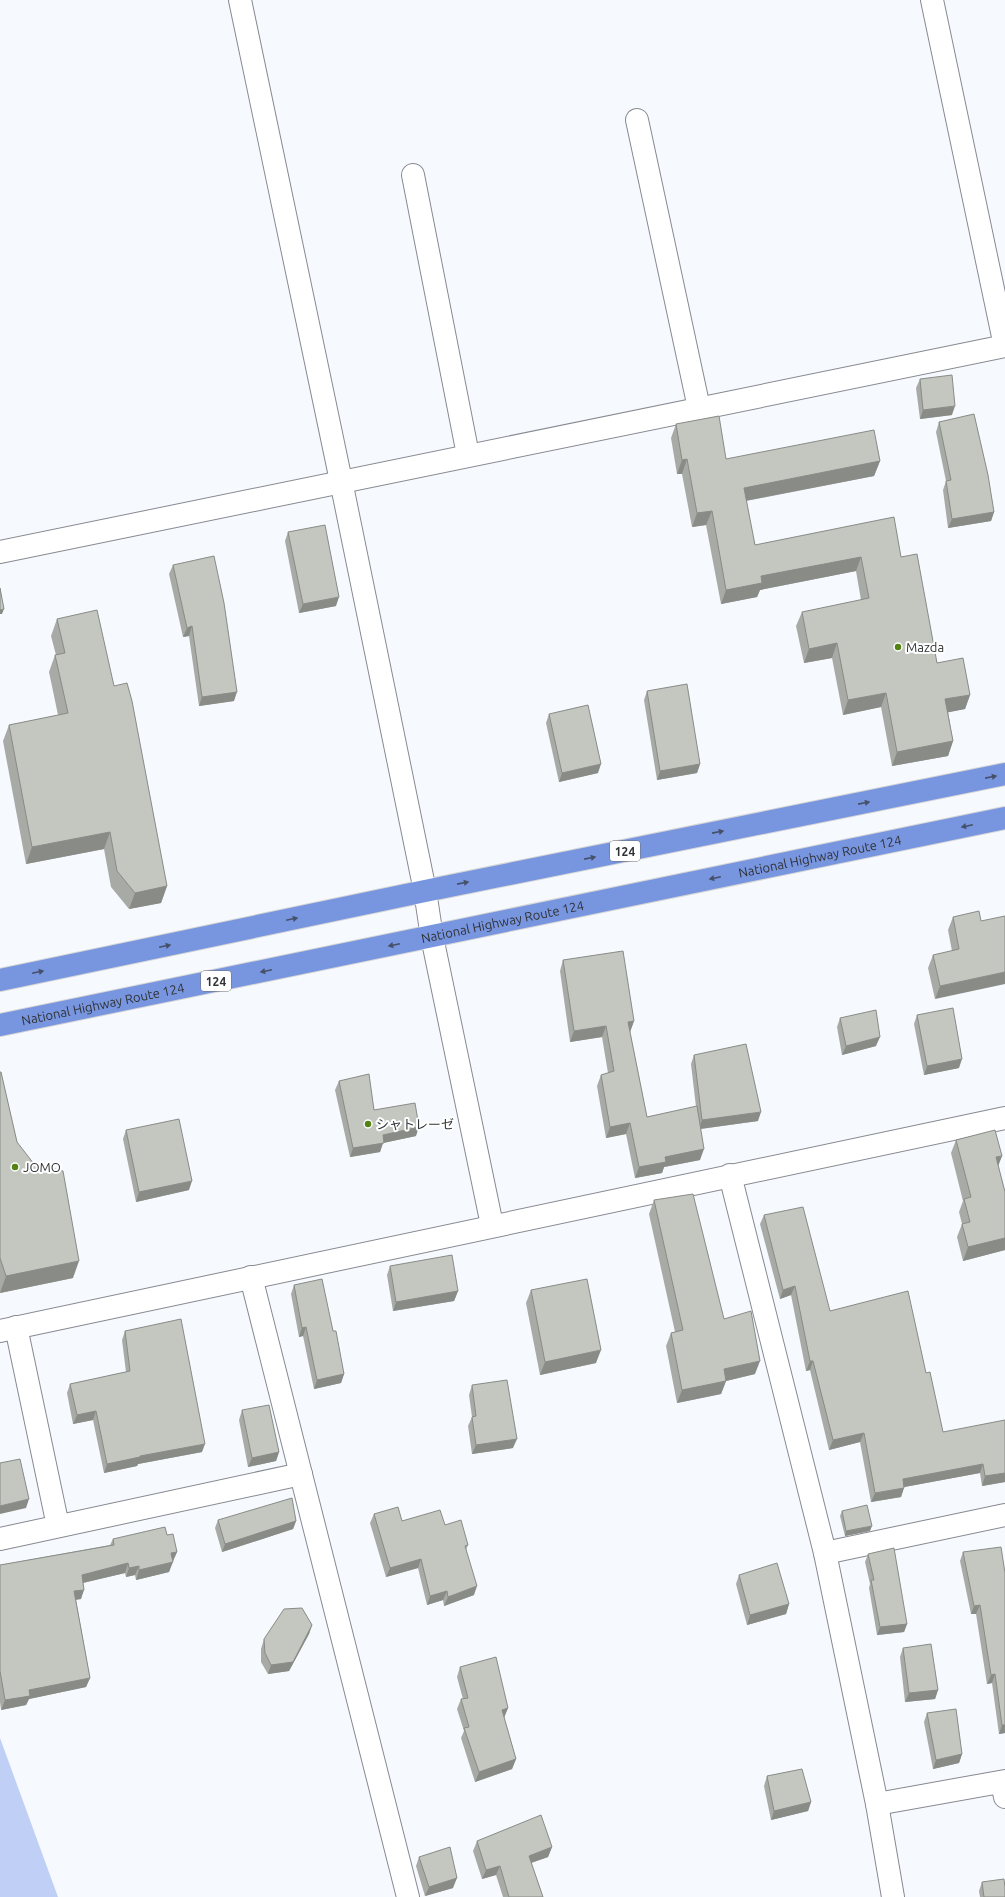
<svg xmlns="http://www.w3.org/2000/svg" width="1005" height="1897" font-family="Ubuntu,'Noto Sans JP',sans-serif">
	<rect width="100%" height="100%" fill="#f6f9fe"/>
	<!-- green -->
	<polygon fill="#bfcff6" points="0,1738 58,1897 0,1897"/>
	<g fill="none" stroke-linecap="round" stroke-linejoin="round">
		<!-- street casing -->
		<g stroke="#878a91" stroke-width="24">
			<g id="street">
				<polyline points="637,120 699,408"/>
				<polyline points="413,175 468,455"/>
				<polyline points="730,1175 825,1553 1005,1515"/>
				<polyline points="251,1277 408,1897"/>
				<polyline points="16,1327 58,1526"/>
				<polyline points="0,1539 301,1474"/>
				<polyline points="1002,1782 1005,1797"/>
			</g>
		</g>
		<!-- secondary casing -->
		<g stroke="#878a91" stroke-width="24">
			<g id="secondary">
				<polyline points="240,0 341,481 425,891 432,937 492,1225"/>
				<polyline points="932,0 1005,346"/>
				<polyline points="0,552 1005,346"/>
				<polyline points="0,1331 1005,1118"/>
				<polyline points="825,1553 877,1804 893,1897"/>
				<polyline points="877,1804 1005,1781"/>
			</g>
		</g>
		<!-- highway casing -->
		<g stroke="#d6d6d6" stroke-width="24">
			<g id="highway">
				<polyline points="0,980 425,891 1005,774"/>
				<path id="s1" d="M0,1025l1005,-207"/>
			</g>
		</g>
		<!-- street -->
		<use href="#street" stroke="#fff" stroke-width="22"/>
		<!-- secondary -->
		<use href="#secondary" stroke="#fff" stroke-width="22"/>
		<!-- highway -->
		<use href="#highway" stroke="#7895e0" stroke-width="22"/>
	</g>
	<!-- wall -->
	<g fill="#a8aba5">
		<polygon points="920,379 952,415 920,419 916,388"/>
		<polygon points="939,422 994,512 991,521 948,528 943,490 946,481 936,432"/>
		<polygon points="676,424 726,459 880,461 874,476 746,501 755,545 901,557 937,663 970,695 965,709 948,712 953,741 948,756 892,766 881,707 843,715 832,658 804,663 796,626 802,612 861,600 856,571 760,590 757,597 721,604 706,525 692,527 682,474 677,474 671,438"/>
		<polygon points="288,532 336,606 299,613 285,541"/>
		<polygon points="173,565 234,701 199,706 189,636 183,637 169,574"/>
		<polygon points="57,619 114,686 167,886 161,903 129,909 111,887 104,849 26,864 3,741 9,725 58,715 49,672 55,655 56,655 51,636"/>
		<polygon points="647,691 700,764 697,773 657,780 644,700"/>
		<polygon points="549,714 598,773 559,782 546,723"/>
		<polygon points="953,917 981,921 935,999 928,968 933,955 952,951 948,930"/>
		<polygon points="563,960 634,1021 630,1032 647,1117 696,1107 691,1064 694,1055 758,1121 701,1129 700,1160 664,1167 662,1173 635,1178 626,1134 606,1138 597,1086 601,1075 608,1073 602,1037 570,1042 560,971"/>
		<polygon points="917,1015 959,1068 924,1075 914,1024"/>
		<polygon points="840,1018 876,1046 842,1055 837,1027"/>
		<polygon points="0,1072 17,1142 73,1278 0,1293"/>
		<polygon points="339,1081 374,1110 416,1136 383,1143 380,1152 350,1157 335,1090"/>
		<polygon points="126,1130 189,1190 136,1202 123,1139"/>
		<polygon points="956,1140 1002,1156 998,1165 1005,1192 1005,1250 963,1261 957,1237 962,1224 959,1212 963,1201 951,1153"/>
		<polygon points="654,1200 755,1374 726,1381 721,1394 677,1403 666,1346 671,1333 675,1332 649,1214"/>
		<polygon points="764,1215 830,1311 926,1373 943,1432 1005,1482 982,1486 980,1473 904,1487 901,1497 871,1502 860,1442 829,1450 810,1370 806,1371 791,1295 780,1299 760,1224"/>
		<polygon points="390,1266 458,1291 454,1301 393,1311 387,1275"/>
		<polygon points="294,1285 333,1331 344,1374 341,1383 314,1389 303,1336 299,1337 291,1294"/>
		<polygon points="531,1290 596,1363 540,1375 526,1303"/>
		<polygon points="125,1331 202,1452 138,1464 137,1466 104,1473 93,1420 73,1424 67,1393 70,1384 126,1372 122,1340"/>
		<polygon points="472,1385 513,1448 472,1454 468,1426 472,1417 469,1395"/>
		<polygon points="242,1410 279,1452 276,1461 248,1467 239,1420"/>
		<polygon points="842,1511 870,1531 845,1536 840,1516"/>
		<polygon points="374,1514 402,1521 445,1525 468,1545 466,1550 474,1595 444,1606 443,1600 427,1605 418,1568 386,1577 370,1523"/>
		<polygon points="218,1520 296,1521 293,1529 222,1552 215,1528"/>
		<polygon points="167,1535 177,1552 173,1561 172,1561 169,1572 136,1580 135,1575 126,1577 125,1573 83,1583 81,1599 76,1600 90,1678 86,1687 29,1699 26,1705 1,1710 0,1702 0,1565 110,1545 113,1539"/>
		<polygon points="963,1552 1005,1573 1005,1733 999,1734 992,1683 987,1684 976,1614 971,1614 960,1561"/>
		<polygon points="868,1554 907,1624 904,1632 877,1635 869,1588 870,1584 865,1562"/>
		<polygon points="739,1575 789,1604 786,1614 747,1625 736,1584"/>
		<polygon points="312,1625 309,1634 289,1671 268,1674 261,1662 261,1649 264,1639"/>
		<polygon points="903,1648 938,1690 935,1699 905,1702 900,1657"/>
		<polygon points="460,1667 508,1708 504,1717 516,1759 512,1769 475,1782 461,1738 464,1731 457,1709 461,1699 463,1699 457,1677"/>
		<polygon points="927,1713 962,1754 959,1763 933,1769 924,1722"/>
		<polygon points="767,1776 811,1802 808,1811 771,1820 764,1786"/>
		<polygon points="477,1841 552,1847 548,1857 531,1863 543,1897 503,1897 496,1875 482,1879 473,1851"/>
		<polygon points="419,1857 453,1888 425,1896 416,1866"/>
		<polygon points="982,1882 1005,1897 980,1897 979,1891"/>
	</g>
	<!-- shaded-wall -->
	<g fill="#888b86">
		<polygon points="955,406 952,415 920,419 923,410"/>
		<polygon points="687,459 682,474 677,474 682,460"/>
		<polygon points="880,461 874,476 739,502 744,488"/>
		<polygon points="712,511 706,525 692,527 697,513"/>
		<polygon points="994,512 991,521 948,528 952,519"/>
		<polygon points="861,557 856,571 760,590 757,597 721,604 726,590 761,576"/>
		<polygon points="339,597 336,606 299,613 303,604"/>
		<polygon points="4,609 2,614 0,614 0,610"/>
		<polygon points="192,626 189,636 183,637 187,628"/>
		<polygon points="837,643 832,658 804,663 809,649"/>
		<polygon points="237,692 234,701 199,706 202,697"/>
		<polygon points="886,693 881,707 843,715 848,700"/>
		<polygon points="970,695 965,709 940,714 945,699"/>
		<polygon points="953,741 948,756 892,766 897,752"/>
		<polygon points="601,764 598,773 559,782 562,773"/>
		<polygon points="700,764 697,773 657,780 660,771"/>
		<polygon points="110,832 104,849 26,864 32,847"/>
		<polygon points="167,886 161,903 129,909 135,893"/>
		<polygon points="1005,972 1005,984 935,999 940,986"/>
		<polygon points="634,1021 630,1032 628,1022"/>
		<polygon points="606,1026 602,1037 570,1042 574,1031"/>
		<polygon points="880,1037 876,1046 842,1055 846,1046"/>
		<polygon points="962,1059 959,1068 924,1075 927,1066"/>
		<polygon points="761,1112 758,1121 699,1129 702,1120"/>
		<polygon points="630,1123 626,1134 606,1138 610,1127"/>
		<polygon points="419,1127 416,1136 383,1143 380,1152 350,1157 353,1148 383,1135"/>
		<polygon points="704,1149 700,1160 664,1167 662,1173 635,1178 639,1167 665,1157"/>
		<polygon points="1002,1156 997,1169 996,1157"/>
		<polygon points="192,1181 189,1190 136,1202 139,1192"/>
		<polygon points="1005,1238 1005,1250 963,1261 968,1247"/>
		<polygon points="79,1261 73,1278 0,1293 6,1276"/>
		<polygon points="795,1286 791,1295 780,1299 783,1290"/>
		<polygon points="458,1291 454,1301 393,1311 396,1302"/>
		<polygon points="306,1327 303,1336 299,1337 302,1328"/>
		<polygon points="601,1350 596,1363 540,1375 545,1362"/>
		<polygon points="760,1361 755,1374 726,1381 721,1394 677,1403 682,1390 724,1369"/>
		<polygon points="810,1361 813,1361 810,1370 806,1371"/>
		<polygon points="344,1374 341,1383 314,1389 317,1380"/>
		<polygon points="96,1411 93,1420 73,1424 77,1415"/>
		<polygon points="864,1433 860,1442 829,1450 833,1440"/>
		<polygon points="517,1439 513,1448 472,1454 476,1445"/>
		<polygon points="205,1444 202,1452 138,1464 137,1466 104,1473 107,1464 140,1456"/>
		<polygon points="279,1452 276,1461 248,1467 252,1458"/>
		<polygon points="983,1464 980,1473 899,1488 903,1479"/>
		<polygon points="1005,1473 1005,1482 982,1486 985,1476"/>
		<polygon points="904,1488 901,1497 871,1502 875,1493"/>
		<polygon points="29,1499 26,1508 0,1514 0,1506"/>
		<polygon points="296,1521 293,1529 222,1552 225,1544"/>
		<polygon points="872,1526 870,1531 845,1536 846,1531"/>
		<polygon points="177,1552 173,1561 167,1562 171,1553"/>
		<polygon points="421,1559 418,1568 386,1577 390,1568"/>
		<polygon points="173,1562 169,1572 136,1580 139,1570"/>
		<polygon points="128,1563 125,1573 78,1584 82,1575"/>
		<polygon points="139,1566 135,1575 126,1577 129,1568"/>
		<polygon points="477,1586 474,1595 444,1606 448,1597"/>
		<polygon points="84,1590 81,1599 71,1600 74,1591"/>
		<polygon points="447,1591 443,1600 427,1605 430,1596"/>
		<polygon points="789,1604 786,1614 747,1625 750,1615"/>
		<polygon points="980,1605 976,1614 971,1614 974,1606"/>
		<polygon points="907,1624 904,1632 877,1635 880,1627"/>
		<polygon points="312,1625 309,1634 289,1671 268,1674 271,1665"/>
		<polygon points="995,1674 992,1683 987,1684 991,1675"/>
		<polygon points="90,1678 86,1687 29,1699 26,1705 1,1710 5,1700 29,1690"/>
		<polygon points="938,1690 935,1699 905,1702 909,1693"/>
		<polygon points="508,1708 504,1718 502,1710"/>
		<polygon points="1002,1725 1005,1725 1005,1733 999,1734"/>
		<polygon points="962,1754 959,1763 933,1769 936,1760"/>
		<polygon points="516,1759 512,1769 475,1782 479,1772"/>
		<polygon points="811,1802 808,1811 771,1820 774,1811"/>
		<polygon points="552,1847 548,1857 525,1865 529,1856"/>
		<polygon points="500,1866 496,1875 482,1879 486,1870"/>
		<polygon points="457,1878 453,1888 425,1896 429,1887"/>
	</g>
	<!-- building -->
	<g fill="#c3c7c0" stroke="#888b86">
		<polygon points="952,375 955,406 923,410 920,379"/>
		<polygon points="974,414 988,475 994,512 952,519 946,481 951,480 939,422"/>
		<polygon points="719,416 726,459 874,430 880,461 744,488 755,545 894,517 901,557 917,554 937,663 963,658 970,695 945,699 953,741 897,752 886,693 848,700 837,643 809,649 802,612 869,598 861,557 761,576 762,583 726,590 712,511 697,513 687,459 682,460 676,424"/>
		<polygon points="325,525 339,597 303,604 288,532"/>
		<polygon points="214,556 224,603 237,692 202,697 192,626 187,628 173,565"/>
		<polygon points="0,588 4,609 0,610"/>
		<polygon points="97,610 114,686 127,683 132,701 167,886 135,893 117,871 110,832 32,847 9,725 68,713 55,655 65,653 57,619"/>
		<polygon points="687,684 700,764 660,771 647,691"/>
		<polygon points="588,705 601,764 562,773 549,714"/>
		<polygon points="979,911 981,921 1005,916 1005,972 940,986 933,955 959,949 953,917"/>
		<polygon points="623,951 634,1021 628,1022 647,1117 697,1106 704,1149 665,1157 666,1162 639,1167 630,1123 610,1127 601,1075 614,1071 606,1026 574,1031 563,960"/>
		<polygon points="953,1008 962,1059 927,1066 917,1015"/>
		<polygon points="876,1010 880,1037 846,1046 840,1018"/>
		<polygon points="746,1044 761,1112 702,1120 694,1055"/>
		<polygon points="0,1072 1,1072 17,1142 34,1164 63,1171 79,1261 6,1276 0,1258"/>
		<polygon points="369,1074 374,1110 415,1103 419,1127 383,1135 384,1143 353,1148 339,1081"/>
		<polygon points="179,1119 192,1181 139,1192 126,1130"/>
		<polygon points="995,1130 1002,1156 996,1157 1005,1192 1005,1238 968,1247 962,1224 970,1222 964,1199 971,1197 956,1140"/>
		<polygon points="693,1194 724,1319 751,1311 760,1361 724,1369 726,1381 682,1390 671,1333 683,1330 654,1200"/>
		<polygon points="803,1207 830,1311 908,1291 926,1373 930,1372 943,1432 1005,1420 1005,1473 985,1476 983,1464 903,1479 904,1488 875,1493 864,1433 833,1440 813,1361 810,1361 795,1286 783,1290 764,1215"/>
		<polygon points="452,1255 458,1291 396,1302 390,1266"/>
		<polygon points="322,1279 333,1331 336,1331 344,1374 317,1380 306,1327 302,1328 294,1285"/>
		<polygon points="587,1279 601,1350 545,1362 531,1290"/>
		<polygon points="181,1319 205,1444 140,1456 140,1457 107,1464 96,1411 77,1415 70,1384 130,1371 125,1331"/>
		<polygon points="507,1380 517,1439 476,1445 472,1417 476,1416 472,1385"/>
		<polygon points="269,1405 279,1452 252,1458 242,1410"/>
		<polygon points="20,1459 29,1499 0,1506 0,1463"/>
		<polygon points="292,1498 296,1521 225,1544 218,1520"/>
		<polygon points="867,1505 872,1526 846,1531 842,1511"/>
		<polygon points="398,1507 402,1521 440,1510 445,1525 461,1520 468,1545 465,1546 477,1586 448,1597 447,1591 430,1596 421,1559 390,1568 374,1514"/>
		<polygon points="165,1527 167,1535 173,1534 177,1552 171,1553 173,1562 139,1570 139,1566 129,1568 128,1563 82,1575 84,1590 74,1591 90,1678 29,1690 30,1696 5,1700 0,1671 0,1565 114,1545 113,1539"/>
		<polygon points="1001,1547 1005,1573 1005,1725 1002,1725 995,1674 991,1675 980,1605 974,1606 963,1552"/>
		<polygon points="894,1548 907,1624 880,1627 871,1580 874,1580 868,1554"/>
		<polygon points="777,1563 789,1604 750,1615 739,1575"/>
		<polygon points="302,1608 312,1625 293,1662 271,1665 265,1653 264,1639 284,1609"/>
		<polygon points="931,1644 938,1690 909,1693 903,1648"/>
		<polygon points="496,1657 508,1708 502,1710 516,1759 479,1772 464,1728 469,1727 461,1699 468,1698 460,1667"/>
		<polygon points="956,1709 962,1754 936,1760 927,1713"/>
		<polygon points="802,1769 811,1802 774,1811 767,1776"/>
		<polygon points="541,1815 552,1847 529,1856 543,1897 509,1897 500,1866 486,1870 477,1841"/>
		<polygon points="450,1847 457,1878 429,1887 419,1857"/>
		<polygon points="1004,1879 1005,1888 1005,1897 984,1897 982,1882"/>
	</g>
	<!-- one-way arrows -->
	<defs><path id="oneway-solid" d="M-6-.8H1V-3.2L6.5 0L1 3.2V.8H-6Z"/></defs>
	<g fill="#465068">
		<use href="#oneway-solid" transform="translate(991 777) rotate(-11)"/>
		<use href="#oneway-solid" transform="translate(864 803) rotate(-11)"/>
		<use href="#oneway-solid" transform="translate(967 826) rotate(168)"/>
		<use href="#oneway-solid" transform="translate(718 832) rotate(-11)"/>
		<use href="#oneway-solid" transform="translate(590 858) rotate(-11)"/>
		<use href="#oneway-solid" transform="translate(715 878) rotate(168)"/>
		<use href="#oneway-solid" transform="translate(463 883) rotate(-11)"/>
		<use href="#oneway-solid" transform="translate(292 919) rotate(-12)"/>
		<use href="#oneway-solid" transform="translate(394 945) rotate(168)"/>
		<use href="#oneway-solid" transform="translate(165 946) rotate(-12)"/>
		<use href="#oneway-solid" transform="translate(266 971) rotate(168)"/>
		<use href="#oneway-solid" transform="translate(38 972) rotate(-12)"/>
	</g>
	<!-- markers -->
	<g fill="#548313" stroke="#fff" stroke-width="1.5">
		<circle cx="898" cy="647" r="4"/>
		<circle cx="368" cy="1124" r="4"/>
		<circle cx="15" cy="1167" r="4"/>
	</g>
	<g text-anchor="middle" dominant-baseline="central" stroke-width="4" stroke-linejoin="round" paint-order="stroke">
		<!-- shield labels -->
		<g fill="#fff" stroke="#6e7071" stroke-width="1">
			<rect x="610" y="841" width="30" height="20" rx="3"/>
			<rect x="201" y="971" width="30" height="20" rx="3"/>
		</g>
		<g font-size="12" font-weight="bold" fill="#303234">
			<text x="625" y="851">124</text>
			<text x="216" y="981">124</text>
		</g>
		<!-- poi labels -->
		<g font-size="13" fill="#303234" stroke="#fff" text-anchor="start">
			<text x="906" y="647">Mazda</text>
			<text x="376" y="1124">シャトレーゼ</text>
			<text x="23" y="1167">JOMO</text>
		</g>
		<!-- street labels -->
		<g font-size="13" fill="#303234" stroke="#fff">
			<text stroke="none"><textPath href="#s1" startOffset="837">National Highway Route 124</textPath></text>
			<text stroke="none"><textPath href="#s1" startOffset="513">National Highway Route 124</textPath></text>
			<text stroke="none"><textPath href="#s1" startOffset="105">National Highway Route 124</textPath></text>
		</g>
	</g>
</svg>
